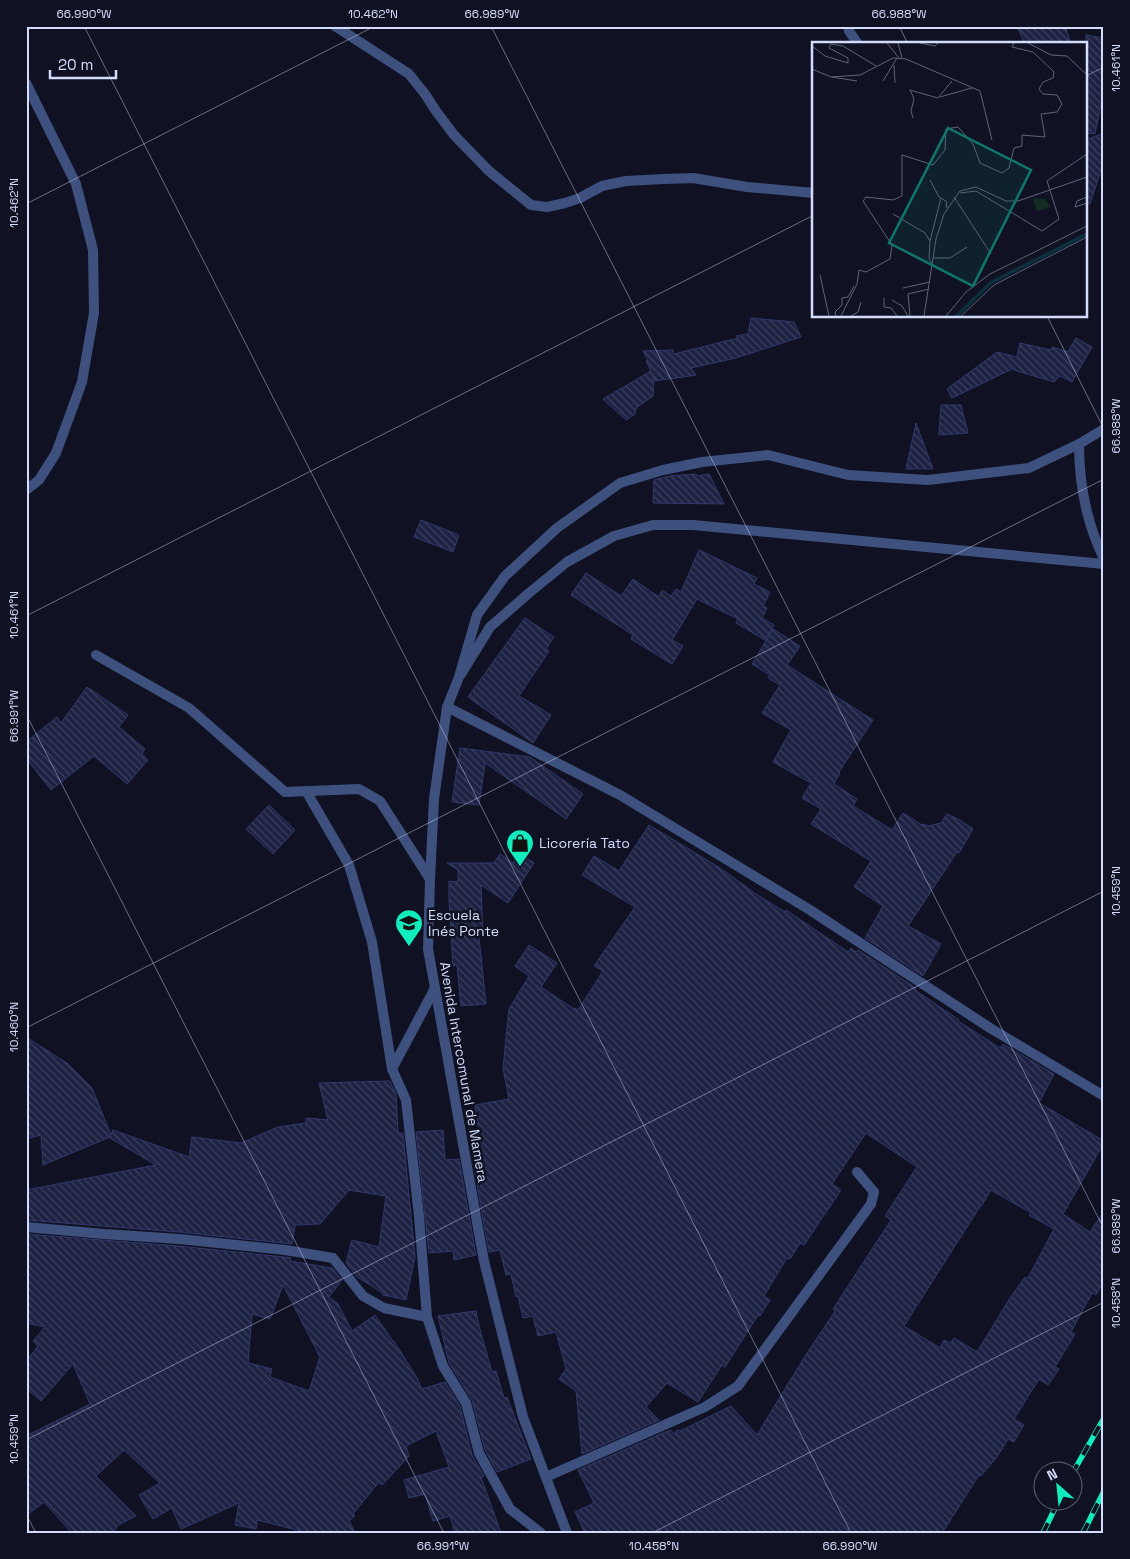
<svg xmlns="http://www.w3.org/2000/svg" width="1130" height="1559" font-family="'Space Grotesk',sans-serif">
	<defs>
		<pattern id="building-back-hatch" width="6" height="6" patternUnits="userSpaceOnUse" patternTransform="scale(1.25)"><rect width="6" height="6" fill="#1d2142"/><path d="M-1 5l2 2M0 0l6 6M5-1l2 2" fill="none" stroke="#3d415e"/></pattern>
	</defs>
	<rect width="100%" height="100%" fill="#101223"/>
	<!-- building -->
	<g fill="url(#building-back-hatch)" stroke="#31386d" fill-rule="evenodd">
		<polygon points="1017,26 1065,26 1071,44 1025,44"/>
		<polygon points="1086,35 1104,38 1104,89 1095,134 1086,133"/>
		<polygon points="1104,133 1104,161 1090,204 1086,203 1086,140"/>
		<polygon points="751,318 794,322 801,337 736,358 691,368 696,375 655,381 654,377 653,396 636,408 635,414 626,420 603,399 651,371 646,361 648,360 643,351 673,350 674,354 738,338 736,336 748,334"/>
		<polygon points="1076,338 1092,347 1072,382 1060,376 1054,382 1014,370 1014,368 952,398 947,389 997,352 1017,357 1020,343 1051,350 1052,347 1068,352"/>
		<polygon points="941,405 961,405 968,433 939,435"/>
		<polygon points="916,423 933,469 906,469"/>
		<polygon points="696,474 697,476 709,474 724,504 653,503 654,480 670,476"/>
		<polygon points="421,520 459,535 453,552 414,537"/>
		<polygon points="699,550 757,578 754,584 770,592 763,606 767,608 762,618 774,625 765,640 736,623 738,619 697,599 672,640 683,646 672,664 631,639 633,635 571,595 586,573 621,596 633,579 659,597 662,590 671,596 676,589 681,592"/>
		<polygon points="525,618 554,637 546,649 549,651 519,696 551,715 533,743 468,697"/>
		<polygon points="773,629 800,646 787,665 873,720 839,772 840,773 834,784 857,799 853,806 892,830 903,813 922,825 923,824 928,826 941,823 947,814 960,820 973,829 959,853 957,852 908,926 941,944 923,976 865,938 883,906 854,887 871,861 811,824 821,809 802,798 811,783 773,762 791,730 762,713 780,685 768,678 770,675 752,664"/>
		<polygon points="87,687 128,715 119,727 145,749 142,754 148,760 127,784 94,756 51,790 26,758 26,742 57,717 61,723"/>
		<polygon points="460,748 530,757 583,794 566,819 485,763 479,805 452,802"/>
		<polygon points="269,805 295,830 273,854 246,829"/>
		<path d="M649,825l71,43 36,26 29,18 1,-2 62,42 3,-4 5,4 2,-2 58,38 -1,2 44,30 -1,1 42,27 3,-4 51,30 -15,29 65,38v2l-41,71 27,18 14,-21v69l-8,15 -4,-2 -21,39 4,2 -20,33 4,2 -11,16 -9,-6 -25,40 10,6 -10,17 -6,-3 -11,18 -16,19 -2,-1 -37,58h-357l-10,-21 19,-9 -16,-33 92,-40 5,4 2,-4 3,1 51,-25 26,29 45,-74 33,-50 -2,-2 58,-89 -6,-4 32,-49 -51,-34 -34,51 9,6 -37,55 -4,-2 -10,16 -3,-1 -23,38 6,4 -10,16 -2,-1 -33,52 -3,-2 -24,37 -31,-19 -21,24 13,13 -77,34 -6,-63 -17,-12 7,-10 -10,-37 -18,4 -5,-20 -10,2 -5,-22 -2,1 -5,-23 -5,1 -6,-25 -11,2 -17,-95 8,-1 -1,-6h3l-7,-45 34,-6 -6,-31 6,-59 20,-33 -14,-10 14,-21 28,18 -16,24 33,22 1,-1 3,2 25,-39 -9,-5 41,-59 -53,-32 12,-19 25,15zM991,1190l40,23 -2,2 25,14 -26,49 -3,-1 -15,21 -33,54 -23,-14 -4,5 -6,-3 -4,8 -36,-22 77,-121h1z"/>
		<polygon points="519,853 534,863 508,903 481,885 483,937 479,937 486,1004 461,1006 457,965 453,966 449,900 449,881 458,882 458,870 447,863 494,863 500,854 513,863"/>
		<polygon points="26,1037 67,1063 92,1088 111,1135 113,1130 189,1157 192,1137 241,1143 278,1127 306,1123 306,1118 328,1120 319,1083 390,1081 396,1094 398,1133 403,1133 415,1257 406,1300 383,1295 383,1293 357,1277 346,1263 352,1240 379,1247 386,1196 349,1190 320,1224 295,1225 292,1244 179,1232 26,1220 26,1190 156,1165 110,1138 110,1137 43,1165 41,1135 26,1139"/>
		<polygon points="443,1130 445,1160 459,1159 476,1255 454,1260 453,1251 429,1253 416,1132"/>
		<path d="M26,1234l152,12 106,11 7,1 -1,3 42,7 10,12 -13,17 9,7 14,27 23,-16 18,26h1l23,37 5,11 23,-7 15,24 12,49 12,21 -3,1 20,56h-46l-5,-17 -17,5 -8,-27 -16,4 -5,-18 45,-13 -13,-36 -30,15 3,10 -27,29 -3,-3 -26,32 2,2 -6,5 6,12h-46l-52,-13 -1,9 -21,-4 4,-22 -58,26 -9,-21 -19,11 -14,-24 21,-12 -36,-33 -28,26 40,40 -18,9 -5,8h-41l-28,-31 -18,14v-80l64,-32 -17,-40 -32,37 -15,-13v-27l12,-15 -5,-5 12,-14 -19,-4zM283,1285l37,72 -11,34 -39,-14 2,-8 -24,-6 4,-49 18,5z"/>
		<polygon points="476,1311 479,1326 492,1372 496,1371 504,1398 507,1397 531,1459 497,1472 485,1450 472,1400 449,1363 438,1316"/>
	</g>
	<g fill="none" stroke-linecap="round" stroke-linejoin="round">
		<!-- minor -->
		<g stroke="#3e507e" stroke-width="10">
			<polyline points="335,26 409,74 425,94 436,111 454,135 489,171 531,205 547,207 565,203 580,198 602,186 626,181 664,179 693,178 747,187 814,193"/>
			<polyline points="848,26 849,31 858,44"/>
			<polyline points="26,83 76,184 93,250 94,313 82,382 56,453 39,480 26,490"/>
			<path d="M1079,444c0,40 7,78 25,115"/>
			<polyline points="96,655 189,708 285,792 359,789 380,801 430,879"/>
			<polyline points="461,674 490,627 529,593 567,562 614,536 653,525 693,525 1104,564"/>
			<polyline points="447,707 620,795 810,910 990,1028 1104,1096"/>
			<polyline points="306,791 349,865 372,942 392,1069 406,1100 419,1216 427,1317"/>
			<polyline points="392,1069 435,988"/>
			<polyline points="26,1227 104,1234 179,1239 285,1250 333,1258 363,1296 384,1308 427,1317 443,1366 466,1403 479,1453 510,1509 541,1533"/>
			<polyline points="546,1477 705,1407 738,1386 871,1204 874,1192 857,1172"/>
		</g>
		<!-- tertiary -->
		<polyline stroke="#3e507e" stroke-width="10" points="567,1533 523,1417 484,1261 428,949 430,879 434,799 447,707 459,677 477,615 505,576 557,528 620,483 663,470 702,462 768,455 848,475 928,480 1029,468 1079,444 1104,429"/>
		<!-- rail casing -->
		<g stroke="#10ecbc" stroke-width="5.5">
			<g id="rail">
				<polyline points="1072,1474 1104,1418"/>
				<polyline points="1043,1533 1058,1502"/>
				<polyline points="1083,1533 1104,1491"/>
			</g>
		</g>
		<!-- rail -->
		<use href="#rail" stroke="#101223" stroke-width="4" stroke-dasharray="11" stroke-linecap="butt"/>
	</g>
	<!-- ticks -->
	<path fill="none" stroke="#d4dcfc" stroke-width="1" stroke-opacity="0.45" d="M84,26l767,1507M491,26l613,1203M899,26l9,18M1086,76l18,-9M26,204l349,-178M1047,316l57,113M26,616l788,-401M26,714l418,819M26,1028l1078,-549M26,1440l1078,-549M26,1514l10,19M652,1533l452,-231"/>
	<!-- icons -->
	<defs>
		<g id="shop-pin" transform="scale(1.4375)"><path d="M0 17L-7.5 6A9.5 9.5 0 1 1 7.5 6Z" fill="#10ecbc" stroke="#101223"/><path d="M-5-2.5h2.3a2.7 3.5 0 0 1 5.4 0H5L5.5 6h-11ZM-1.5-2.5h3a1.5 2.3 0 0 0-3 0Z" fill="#111"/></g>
		<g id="school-pin" transform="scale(1.4375)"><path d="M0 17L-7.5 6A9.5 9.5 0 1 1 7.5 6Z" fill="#10ecbc" stroke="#101223"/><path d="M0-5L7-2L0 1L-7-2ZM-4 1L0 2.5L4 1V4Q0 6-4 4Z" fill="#111"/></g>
	</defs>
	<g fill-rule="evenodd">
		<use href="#shop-pin" x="520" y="843"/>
		<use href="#school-pin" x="409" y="923"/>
	</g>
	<g text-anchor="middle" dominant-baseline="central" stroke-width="5" stroke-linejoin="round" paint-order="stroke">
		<!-- poi labels -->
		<g font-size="14" fill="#d4dcfc" stroke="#101223" text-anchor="start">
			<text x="539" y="843">Licorería Tato</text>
			<text x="428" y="915">Escuela<tspan x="428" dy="16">Inés Ponte</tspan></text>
		</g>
		<!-- street labels -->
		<g font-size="14" fill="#d4dcfc" stroke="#101223">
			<text transform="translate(464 1072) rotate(80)">Avenida Intercomunal de Mamera</text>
		</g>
	</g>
	<!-- overview -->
	<g transform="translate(812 42)">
		<rect width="275" height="275" fill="#101223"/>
		<path d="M221,156l12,1 6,8 -14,4z" fill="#132c23"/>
		<path d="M275,190v4l-95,48 -33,32h-5l36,-35z" fill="#0d2f3e"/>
		<path fill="none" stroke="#5e637a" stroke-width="1" d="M75,1l12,15M86,1l4,15M108,1l15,3 3,-3M216,1l23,12 16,1 20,19M0,4l13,10 23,7v-5l-19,-10 2,-4 12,2 33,20M82,23l1,18M0,27l19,8 29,-2 33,-17 13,1 74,32 12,49M20,35l25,4M71,39l14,-23M128,55l32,-9M101,76l-2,-7 3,-12 -4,-9 28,8 14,-17M118,138l9,17 7,4 1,7M148,151l16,-2 66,40 17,-12 -12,-38 40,-27M142,155l37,57M275,155l-10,4 -2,6 12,-4M81,172l32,19 5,8 -1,18 3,4M118,199l11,-43M121,216h17l17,-11M8,233l9,41M91,246l27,-6M72,256v9l7,1 6,8M80,258l10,6 6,10M24,274l-1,-4 7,-7v-7l6,-1 6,-11M29,274l16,-32 2,-14 7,2 24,-13 2,-14 -29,-44 3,-4 27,3 9,-4v-41l31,10 12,-15 1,-21 12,-2 15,17 7,19 22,10 7,-5 5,-20 8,-2v-11l23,2 -4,-23 16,-2 5,-8 -5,-9 -14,-1 -4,-5 4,-7 10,-4 1,-6 -21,-20 -21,-5 2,-4M39,274l7,-4 3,-10M98,274l-2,-22 21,-5M112,274l12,-77 8,-25 16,-23 16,-4 30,14h12l69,-24M134,274l20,-24 24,-18 97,-48M149,274l33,-31 93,-48"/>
		<path fill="#0f766e" fill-opacity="0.15" stroke="#0f766e" stroke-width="2.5" d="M136,86l83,42 -58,116 -84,-43z"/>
		<rect width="275" height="275" fill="none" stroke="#d4dcfc" stroke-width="2.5"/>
	</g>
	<!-- border -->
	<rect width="1130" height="1559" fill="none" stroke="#101223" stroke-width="55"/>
	<!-- north arrow -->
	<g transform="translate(1058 1486) rotate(333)"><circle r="24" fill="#101223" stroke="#5e637a"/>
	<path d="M0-4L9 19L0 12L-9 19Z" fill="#10ecbc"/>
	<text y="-8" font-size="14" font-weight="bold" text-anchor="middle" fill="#d4dcfc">N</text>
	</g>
	<!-- scale -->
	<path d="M50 70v8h66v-8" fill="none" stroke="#d4dcfc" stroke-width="2.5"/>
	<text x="58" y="70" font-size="15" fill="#d4dcfc" stroke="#101223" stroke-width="4" paint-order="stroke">20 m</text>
	<rect x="28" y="28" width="1074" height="1504" fill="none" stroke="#d4dcfc" stroke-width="2"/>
	<g font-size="12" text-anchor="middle" fill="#d4dcfc">
		<text x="84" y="18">66.990°W</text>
		<text x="373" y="18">10.462°N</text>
		<text x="492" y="18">66.989°W</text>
		<text x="899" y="18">66.988°W</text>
		<text transform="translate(1116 68) rotate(-90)" y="4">10.461°N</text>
		<text transform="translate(14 203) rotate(-90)" y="4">10.462°N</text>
		<text transform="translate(1116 426) rotate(-90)" y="4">66.988°W</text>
		<text transform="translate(14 615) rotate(-90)" y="4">10.461°N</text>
		<text transform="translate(14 716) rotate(-90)" y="4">66.991°W</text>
		<text transform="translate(1116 891) rotate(-90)" y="4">10.459°N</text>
		<text transform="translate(14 1027) rotate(-90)" y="4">10.460°N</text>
		<text transform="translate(1116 1226) rotate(-90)" y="4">66.989°W</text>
		<text transform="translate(1116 1303) rotate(-90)" y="4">10.458°N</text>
		<text transform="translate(14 1439) rotate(-90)" y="4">10.459°N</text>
		<text x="443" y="1550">66.991°W</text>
		<text x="654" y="1550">10.458°N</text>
		<text x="850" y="1550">66.990°W</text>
	</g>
</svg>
